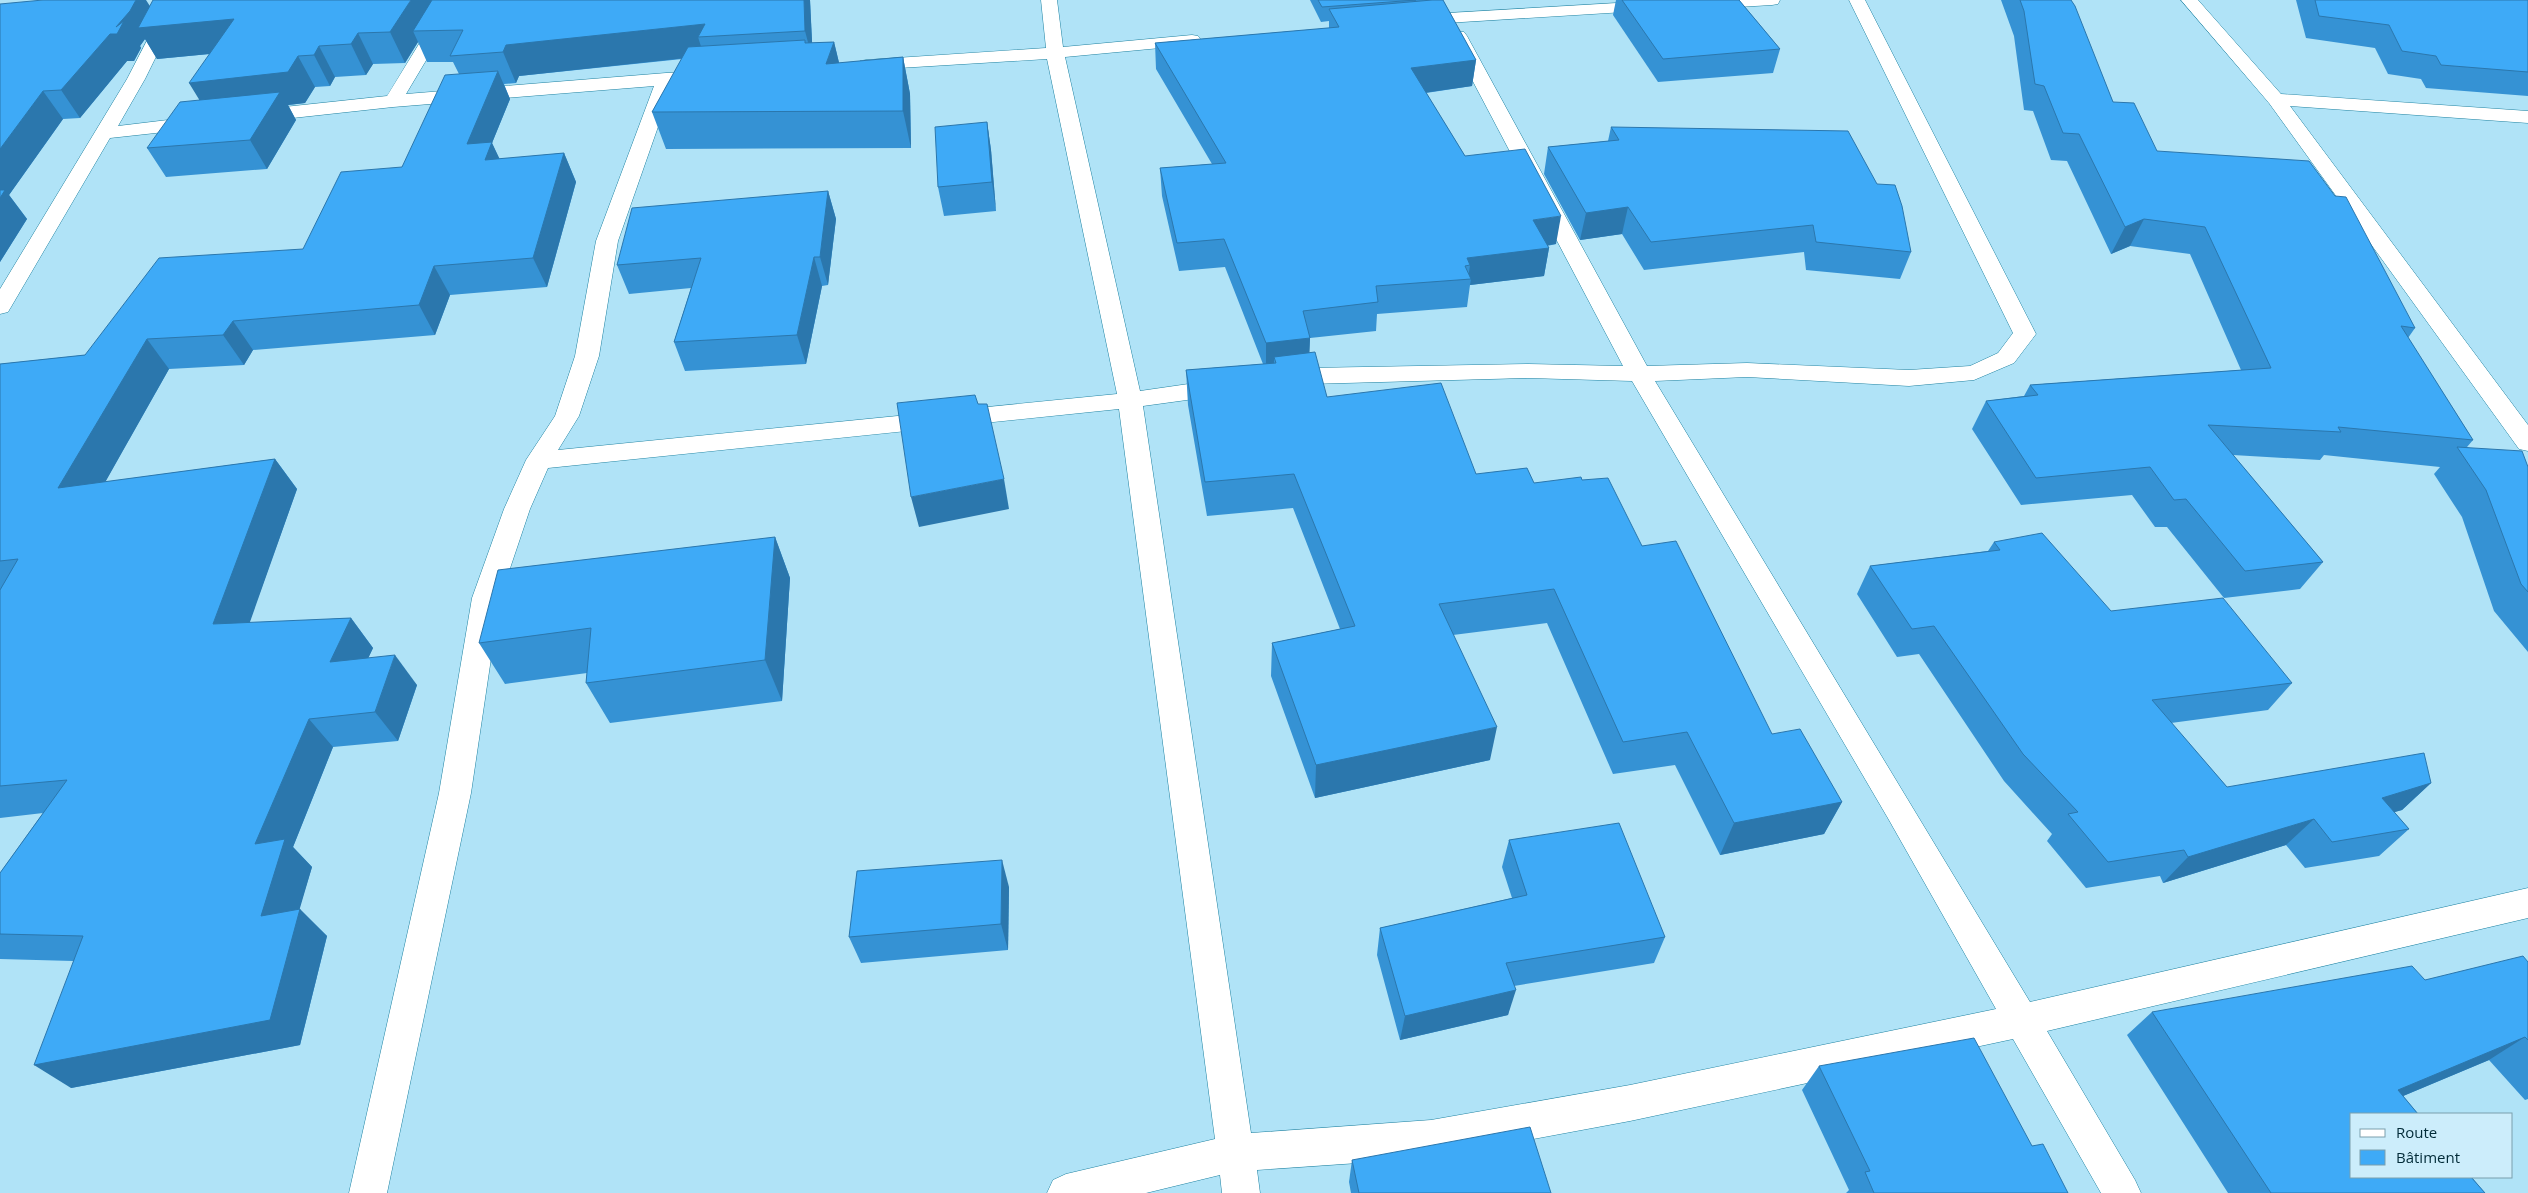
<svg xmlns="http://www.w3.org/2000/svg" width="2528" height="1193" font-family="'Open Sans',sans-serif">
	<rect width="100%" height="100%" fill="#b0e3f7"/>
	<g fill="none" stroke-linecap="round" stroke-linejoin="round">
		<!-- minor casing -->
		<g stroke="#1e82a1" stroke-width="1">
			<g id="minor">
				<polygon points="168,0 184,0 145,79 118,126 201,116 208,118 211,122 208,126 201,128 110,138 11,307 8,312 0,314 0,289 127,79"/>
				<polygon points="446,0 462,0 406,94 666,73 708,71 714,72 717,76 714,80 673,84 618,241 599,356 579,416 558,450 1117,394 1047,59 866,70 860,69 857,65 860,61 866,60 1046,48 1041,0 1057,0 1063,47 1192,35 1198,36 1201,40 1198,44 1192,45 1065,57 1140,391 1223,379 1231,382 1235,387 1231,392 1223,395 1143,406 1251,1133 1431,1120 1630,1085 1996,1009 1889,820 1632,381 1528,378 1309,384 1286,387 1278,384 1274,379 1278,374 1309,368 1528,364 1623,366 1449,36 1452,32 1464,32 1467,36 1647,366 1747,363 1909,370 1970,366 1998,353 2013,333 1849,0 1865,0 2036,334 2014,363 1974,380 1909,386 1747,377 1655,381 2030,1002 2528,888 2528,918 2047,1031 2135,1180 2141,1193 2101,1193 2013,1039 1630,1121 1431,1158 1257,1170 1260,1193 1222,1193 1220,1175 1146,1193 1047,1193 1053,1180 1066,1174 1215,1139 1119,409 548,468 530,509 500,598 471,793 387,1193 349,1193 439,793 472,598 504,509 526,460 555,416 575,356 596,241 654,86 393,107 256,122 249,120 247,116 249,112 256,110 387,96"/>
				<polygon points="1698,0 1780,0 1778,4 1772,5 1704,9 1698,8 1696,4"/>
				<polygon points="2181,0 2198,0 2281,94 2528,111 2528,123 2290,106 2528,425 2528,451 2519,449 2269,103"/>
				<polygon points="1651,1 1657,2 1659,6 1657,10 1414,25 1408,24 1405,20 1408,16 1414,15"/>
			</g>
		</g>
		<!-- minor -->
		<use href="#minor" fill="#fff" fill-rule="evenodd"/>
	</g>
	<!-- wall -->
	<g fill="#3592d4">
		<polygon points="810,0 812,43 834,42 839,63 903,57 910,94 911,148 666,149 652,112 682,59 519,76 516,83 504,84 510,99 492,143 499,159 564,153 576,182 547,287 450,295 435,335 253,350 244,365 169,369 105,482 275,459 297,489 249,623 351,618 373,648 368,658 417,685 398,741 333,747 293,847 312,867 299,909 327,936 300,1045 71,1088 73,961 0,959 0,873 43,813 0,818 0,364 85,355 303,249 402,167 459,74 453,62 427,62 418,42 405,63 373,64 366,75 335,77 330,86 315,87 305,103 288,105 296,120 267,169 166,177 147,148 199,100 209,54 157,59 145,39 140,46 141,48 134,61 127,61 80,118 63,119 9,195 27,219 0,262 0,4 150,6"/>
		<polygon points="1310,0 1443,0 1476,60 1472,86 1426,93 1465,156 1556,244 1547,246 1549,248 1544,276 1470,285 1467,307 1377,314 1376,331 1310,338 1309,352 1327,397 1476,474 1534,483 1582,480 1642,546 1772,734 1842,802 1824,834 1720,855 1675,765 1613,774 1547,623 1453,635 1490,760 1315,798 1271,676 1272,643 1340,629 1293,508 1207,516 1188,405 1186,370 1263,364 1225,267 1179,271 1162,196 1160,168 1212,164 1156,69 1155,43 1329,28 1329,21 1321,22"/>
		<polygon points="1616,0 1739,0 1780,49 1773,73 1658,82 1613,15"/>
		<polygon points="2001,0 2071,0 2113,102 2157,151 2415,328 2408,338 2473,440 2467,447 2528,467 2528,652 2494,611 2462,517 2434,474 2440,467 2324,455 2320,460 2233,455 2323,562 2300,589 2224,598 2167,527 2155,527 2132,495 2021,505 1972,429 1986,401 2024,396 2030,385 2241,370 2190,254 2130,246 2111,254 2067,161 2051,160 2033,111 2024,110 2014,36"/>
		<polygon points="2296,0 2528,0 2528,96 2426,88 2421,79 2388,74 2375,48 2306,38"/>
		<polygon points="987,122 991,150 996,211 944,216 938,187"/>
		<polygon points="1611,127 1911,252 1900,279 1806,270 1804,252 1644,270 1622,234 1580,240 1544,174 1548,147 1608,141"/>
		<polygon points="828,191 836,219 828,285 822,286 806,364 685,371 674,342 691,288 629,294 617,265"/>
		<polygon points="775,537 790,578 782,701 610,723 586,683 587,673 505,684 479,643"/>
		<polygon points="1994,542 2111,611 2292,683 2268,710 2171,723 2227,787 2431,783 2402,810 2394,812 2409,829 2379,856 2305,868 2286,845 2163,883 2160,876 2086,888 2047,841 2052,834 2004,781 1919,654 1897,657 1857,594 1870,566 1988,551"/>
		<polygon points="1509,840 1665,937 1654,963 1514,986 1508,1015 1400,1040 1377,955 1380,928 1512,898 1502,867"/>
		<polygon points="1009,887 1008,950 861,963 849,937"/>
		<polygon points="2528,962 2528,1099 2525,1100 2489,1060 2403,1096 2485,1193 2228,1193 2127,1035 2152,1012 2425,980"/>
		<polygon points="1819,1066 2032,1146 2068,1193 1846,1193 1849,1190 1802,1090"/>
		<polygon points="1352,1160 1551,1193 1351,1193 1349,1182"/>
	</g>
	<!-- shaded-wall -->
	<g fill="#2b77ad">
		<polygon points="136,0 146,0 157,17 234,19 251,50 157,59 145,39 140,46 141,48 134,61 127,61 80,118 61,90 116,27"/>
		<polygon points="411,0 444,0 413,31 418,42 405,63 390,32"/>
		<polygon points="804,0 810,0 813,61 805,31"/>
		<polygon points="705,24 698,37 704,56 519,76 516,83 503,52 506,45"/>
		<polygon points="358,33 373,64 366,75 351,44"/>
		<polygon points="834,42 843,79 826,64"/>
		<polygon points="319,46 335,77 330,86 314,55"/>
		<polygon points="298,56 315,87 305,103 288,105 296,120 267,169 250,140 208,114 189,83"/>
		<polygon points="903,57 910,94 911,148 903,111"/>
		<polygon points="1476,60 1472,86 1409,95 1411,68"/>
		<polygon points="498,71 510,99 492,143 505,170 498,189 467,144"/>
		<polygon points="43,91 63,119 9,195 27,219 0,262 0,149"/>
		<polygon points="987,122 991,150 996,211 992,182"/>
		<polygon points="564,153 576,182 547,287 533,258"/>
		<polygon points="828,191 836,219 828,285 820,257"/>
		<polygon points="1628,207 1622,234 1580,240 1586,213"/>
		<polygon points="1561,216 1556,244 1528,248 1533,220"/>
		<polygon points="2144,219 2130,246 2111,254 2125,227"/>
		<polygon points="1549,248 1544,276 1470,285 1471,279 1468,279 1470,265 1467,258"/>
		<polygon points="814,257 822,286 806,364 797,335"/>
		<polygon points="434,266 450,295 435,335 419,305"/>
		<polygon points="233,321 253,350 244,365 223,335"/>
		<polygon points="1310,338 1309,366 1274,357 1274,371 1266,372 1266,343"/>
		<polygon points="147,339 169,369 85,518 58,488"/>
		<polygon points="275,459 297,489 239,653 213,624"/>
		<polygon points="1004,479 1009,509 919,527 911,497"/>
		<polygon points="775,537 790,578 782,701 765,660"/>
		<polygon points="351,618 373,648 353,691 330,662"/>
		<polygon points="395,655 417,685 398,741 375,712"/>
		<polygon points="309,719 333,747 293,847 312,867 290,942 261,916 255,844"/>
		<polygon points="1497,727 1490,760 1315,798 1316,765"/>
		<polygon points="2431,783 2402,810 2353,824 2382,798"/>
		<polygon points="1842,802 1824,834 1720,855 1734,823"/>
		<polygon points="2314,819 2286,845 2163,883 2188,857"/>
		<polygon points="1002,860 1009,887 1008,950 1001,924"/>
		<polygon points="300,909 327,936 300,1045 71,1088 34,1065"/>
		<polygon points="1516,990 1508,1015 1400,1040 1405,1016"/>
		<polygon points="2525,1037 2489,1060 2365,1112 2398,1090"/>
	</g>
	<!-- building -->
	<g fill="#3eaaf7" stroke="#2b77ad">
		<polygon points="43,0 136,0 130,11 116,27 124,21 117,34 110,34 61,90 43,91 0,149 0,4"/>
		<polygon points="153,0 411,0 390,32 358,33 351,44 319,46 314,55 298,56 288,72 189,83 234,19 138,28"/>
		<polygon points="432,0 804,0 805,31 698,37 705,24 506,45 503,52 450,56 463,30 413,31"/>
		<polygon points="1318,0 1416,0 1322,7"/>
		<polygon points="1432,0 1443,0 1476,60 1411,68 1465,156 1525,149 1561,216 1533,220 1549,248 1467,258 1470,265 1465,266 1471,279 1376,286 1378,302 1303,311 1310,338 1266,343 1224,239 1177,243 1160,168 1226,163 1155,43 1339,27 1329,9"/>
		<polygon points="1622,0 1739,0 1780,49 1663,59"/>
		<polygon points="2020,0 2071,0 2075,6 2113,102 2134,103 2157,151 2309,161 2335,196 2346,197 2415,328 2401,326 2473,440 2338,427 2341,432 2208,425 2323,562 2245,571 2186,499 2174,500 2150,467 2036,478 1986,401 2038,395 2030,385 2271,368 2205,227 2144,219 2125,227 2079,134 2063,133 2044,86 2035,84 2024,11"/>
		<polygon points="2315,0 2528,0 2528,72 2441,65 2436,56 2402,51 2389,25 2319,16"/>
		<polygon points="805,40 805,43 834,42 826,64 903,57 903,111 652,112 688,47"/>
		<polygon points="498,71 467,144 492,142 485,160 564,153 533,258 434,266 419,305 233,321 223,335 147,339 58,488 275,459 213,624 351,618 330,662 395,655 375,712 309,719 255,844 285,839 261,916 300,909 270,1020 34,1065 83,936 0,934 0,873 67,780 0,786 0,590 18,559 0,561 0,364 85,355 159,258 303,249 341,172 402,167 445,75"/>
		<polygon points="280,92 250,140 147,148 180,102"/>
		<polygon points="987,122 992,182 938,187 935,127"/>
		<polygon points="1611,127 1848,131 1877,184 1895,185 1902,206 1911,252 1816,242 1813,225 1651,242 1628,207 1586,213 1548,147 1619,140"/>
		<polygon points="0,190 5,190 0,198"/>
		<polygon points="828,191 820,257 814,257 797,335 674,342 701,258 617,265 632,208"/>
		<polygon points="1315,352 1327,397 1441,383 1476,474 1527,468 1534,483 1581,477 1582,480 1608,478 1642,546 1676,541 1772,734 1800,729 1842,802 1734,823 1687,732 1623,742 1554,589 1439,604 1497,727 1316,765 1272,643 1355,626 1294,474 1205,482 1186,370 1276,363 1274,357"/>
		<polygon points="975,395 978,404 987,404 1004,479 911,497 897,403"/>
		<polygon points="2457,447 2522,451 2528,467 2528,592 2521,584 2486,490"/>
		<polygon points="2042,533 2111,611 2223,598 2292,683 2152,700 2227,787 2424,753 2431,783 2382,798 2409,829 2332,842 2314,819 2188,857 2184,850 2108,862 2068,814 2078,812 2023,754 1934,626 1912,629 1870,566 2000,550 1994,542"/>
		<polygon points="775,537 765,660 586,683 591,628 479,643 498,570"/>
		<polygon points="1619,823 1665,937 1506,963 1516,990 1405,1016 1380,928 1527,895 1509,840"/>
		<polygon points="1002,860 1001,924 849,937 857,871"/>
		<polygon points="2523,956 2528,962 2528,1040 2525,1037 2398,1090 2418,1114 2352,1114 2352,1177 2471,1177 2485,1193 2271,1193 2152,1012 2412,966 2425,980"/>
		<polygon points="1974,1038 2032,1146 2043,1144 2068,1193 1874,1193 1865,1172 1870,1171 1819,1066"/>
		<polygon points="1530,1127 1551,1193 1359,1193 1352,1160"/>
	</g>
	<!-- legend -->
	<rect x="2350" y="1113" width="162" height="65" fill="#ccedfb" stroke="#7b9fad"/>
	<rect x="2360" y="1129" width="25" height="8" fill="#ffffff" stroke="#7b9fad"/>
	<text x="2396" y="1138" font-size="15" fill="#022b38">Route</text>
	<rect x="2360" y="1150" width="25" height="15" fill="#3eaaf7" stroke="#7b9fad"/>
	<text x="2396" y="1163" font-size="15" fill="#022b38">Bâtiment</text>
</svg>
